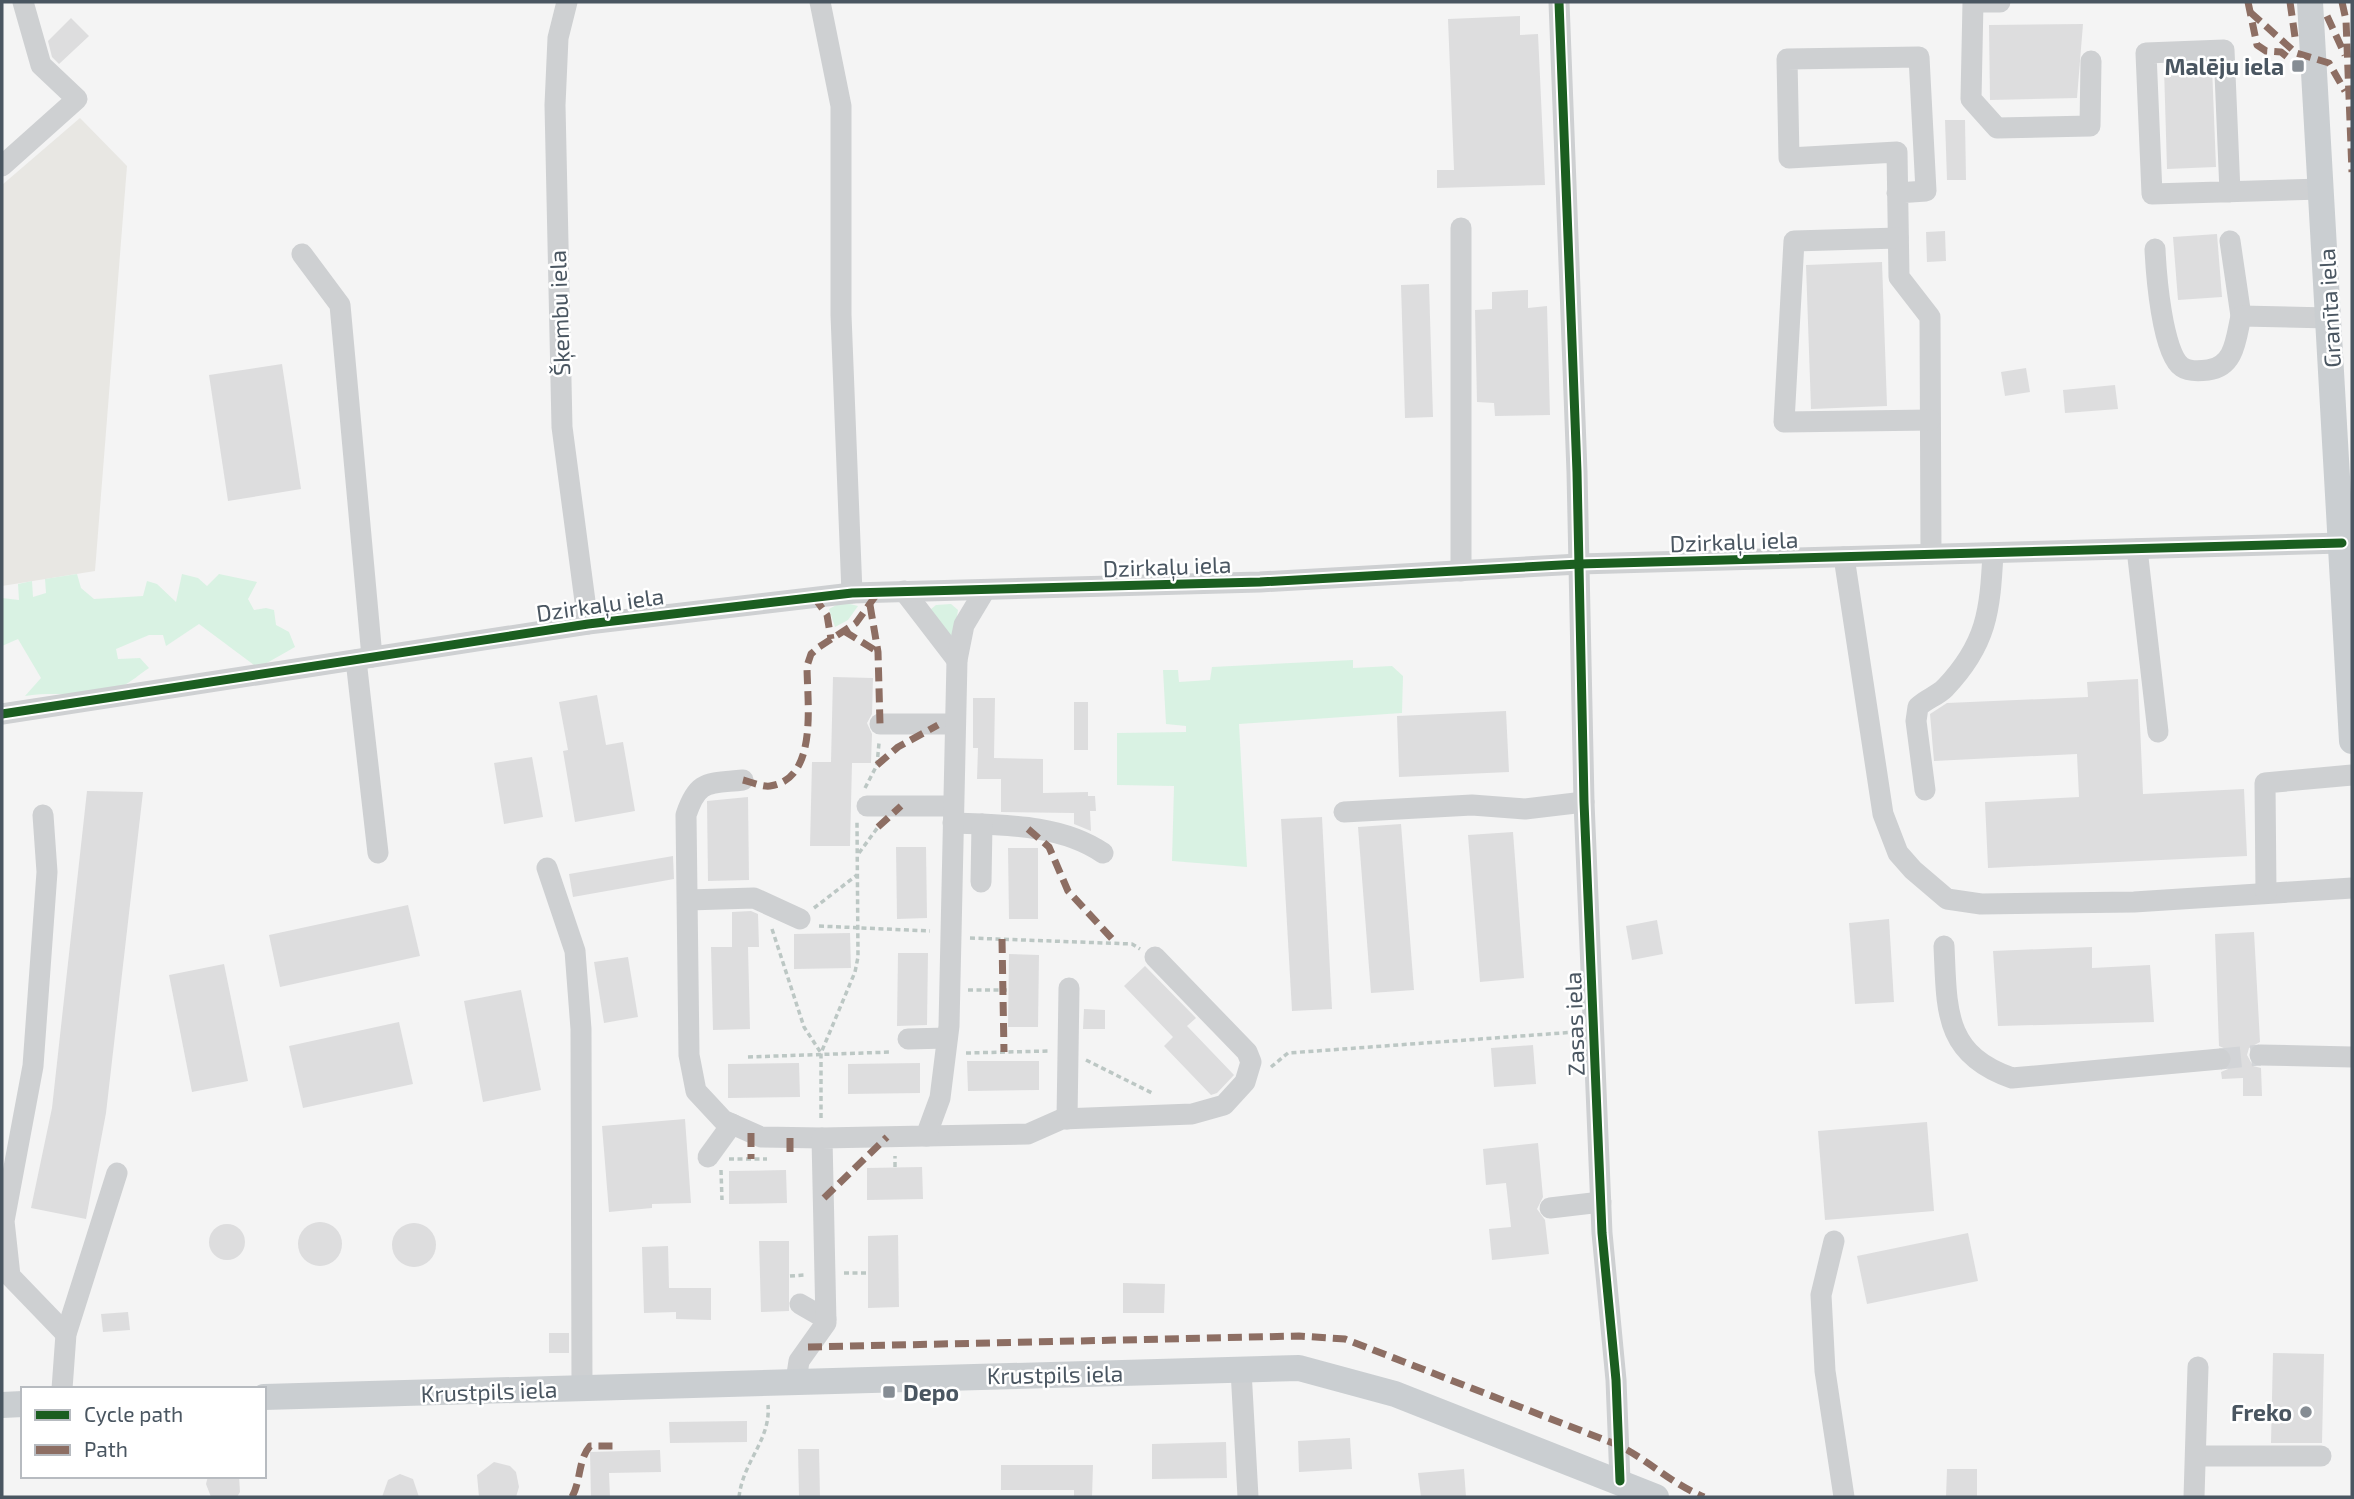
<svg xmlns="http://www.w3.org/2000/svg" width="2354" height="1499" font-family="'Exo 2',sans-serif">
	<rect width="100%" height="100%" fill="#f4f4f4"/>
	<!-- commercial -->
	<polygon fill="#e8e7e3" points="80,118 127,166 95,571 2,586 2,185"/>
	<!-- green -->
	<g fill="#d9f2e3">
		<path d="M77,574l4,14 13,11 49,-3 4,-15 10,3 19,18 6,-28 16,4 9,8 12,-12 38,8 -9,17 6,11 12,-2 8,2 2,15 13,7 6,15 -37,21 -59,-44 -33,22 -3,-11h-14l-33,14 2,10 22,-1 9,10c-9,6 -18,14 -28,19 -25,12 -68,4 -96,9l16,-18 -23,-39 -16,7v-48l17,2 -1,-16 14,-3 1,16 13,-4 -1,-14z"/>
		<polygon points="842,602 858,606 848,620 835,627 829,609"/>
		<polygon points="951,604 958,610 953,643 930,610 936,605"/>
		<polygon points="1353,660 1353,668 1392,666 1403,676 1402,713 1239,724 1247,867 1172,861 1174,786 1117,785 1117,733 1186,732 1186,726 1166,724 1163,670 1178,670 1179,682 1210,680 1212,667"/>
	</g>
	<!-- building -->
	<g fill="#ddddde">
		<polygon points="1520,16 1520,35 1538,34 1545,185 1437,188 1437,170 1454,170 1448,19"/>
		<polygon points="71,18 89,36 59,64 52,57 48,41"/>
		<polygon points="2083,24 2077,98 1990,100 1989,25"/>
		<polygon points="2212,67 2216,167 2167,169 2164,68"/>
		<polygon points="1945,120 1965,120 1966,180 1947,180"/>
		<polygon points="1945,231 1946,261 1927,262 1926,232"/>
		<polygon points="2217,234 2222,297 2178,300 2173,237"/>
		<polygon points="1882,262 1887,406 1811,409 1806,265"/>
		<polygon points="1429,284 1433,417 1405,418 1401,285"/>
		<polygon points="1528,290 1528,308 1547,306 1550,415 1495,416 1494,403 1477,402 1475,310 1492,309 1492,292"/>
		<polygon points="282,364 301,489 228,501 209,375"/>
		<polygon points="2026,368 2030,392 2005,396 2001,372"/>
		<polygon points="2115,385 2118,409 2065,413 2063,390"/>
		<polygon points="833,677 873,678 872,714 867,723 872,734 871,763 852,763 850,846 810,846 812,762 831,762"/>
		<polygon points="2138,679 2143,794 2244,789 2247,856 1988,868 1985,802 2079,797 2077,754 1934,761 1930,714 1947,703 2088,697 2087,682"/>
		<polygon points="597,695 606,745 623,742 635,811 575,822 563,751 568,750 559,702"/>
		<polygon points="973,698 995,698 994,758 1043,759 1043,793 1088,792 1088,796 1095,796 1096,811 1090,811 1091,831 1074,824 1074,813 1001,812 1001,779 977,779 978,748 973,748"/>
		<rect x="1074" y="702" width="14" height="48"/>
		<polygon points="1506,711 1509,772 1399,777 1397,716"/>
		<polygon points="532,757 543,817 504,824 494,763"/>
		<polygon points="87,791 143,792 106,1113 86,1219 31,1208 52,1108"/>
		<polygon points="748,797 749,880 708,881 707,801"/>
		<polygon points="1322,817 1332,1009 1292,1011 1281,819"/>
		<polygon points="1401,824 1414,990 1371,993 1358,827"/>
		<polygon points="1513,832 1524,978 1480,982 1468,835"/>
		<polygon points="896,847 926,847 927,918 897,919"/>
		<polygon points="1008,848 1038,848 1038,919 1009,919"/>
		<polygon points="673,856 674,879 573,897 569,874"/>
		<polygon points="408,905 420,956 280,987 269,935"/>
		<polygon points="751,911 758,914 759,947 748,947 750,1029 713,1030 711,947 732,947 732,912"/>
		<polygon points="1889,919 1894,1002 1855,1004 1849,923"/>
		<polygon points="1657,920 1663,954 1632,960 1626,926"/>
		<polygon points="2254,932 2260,1042 2249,1048 2247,1055 2253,1066 2261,1068 2262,1096 2243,1096 2243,1078 2222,1079 2221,1072 2228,1069 2233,1058 2230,1051 2219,1046 2215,934"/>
		<polygon points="850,933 851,968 794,969 794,934"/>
		<polygon points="2092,947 2092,968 2150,965 2154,1022 1998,1026 1993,951"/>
		<polygon points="898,953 928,953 927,1025 897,1026"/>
		<polygon points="1009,954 1039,955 1038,1027 1008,1027"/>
		<polygon points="628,957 638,1017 604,1023 594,962"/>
		<polygon points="224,964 248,1081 192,1092 169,975"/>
		<polygon points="1145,966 1196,1018 1187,1026 1234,1075 1217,1093 1211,1095 1164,1046 1173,1037 1124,986"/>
		<polygon points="521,990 541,1090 483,1102 464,1001"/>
		<polygon points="1084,1009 1105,1010 1105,1029 1083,1029"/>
		<polygon points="399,1022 413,1084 303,1108 289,1046"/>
		<polygon points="1533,1045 1536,1084 1494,1087 1491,1048"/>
		<polygon points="967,1061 1039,1061 1039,1090 968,1091"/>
		<polygon points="799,1063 800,1097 728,1098 728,1064"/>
		<polygon points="920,1063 920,1093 848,1094 848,1064"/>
		<polygon points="685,1119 691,1203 652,1204 652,1208 609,1212 602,1126"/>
		<polygon points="1927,1122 1934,1211 1825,1220 1818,1131"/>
		<polygon points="1538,1143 1543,1197 1537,1209 1545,1220 1549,1254 1492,1260 1489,1229 1511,1227 1506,1183 1486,1185 1483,1149"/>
		<polygon points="922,1167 923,1199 867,1200 867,1168"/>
		<polygon points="786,1170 787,1203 729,1204 729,1171"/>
		<circle cx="320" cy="1244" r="22"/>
		<circle cx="414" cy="1245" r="22"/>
		<circle cx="227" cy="1242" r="18"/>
		<polygon points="1968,1233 1978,1281 1867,1304 1857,1256"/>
		<polygon points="898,1235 899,1307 868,1308 868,1236"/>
		<polygon points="759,1241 789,1241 789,1311 761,1312"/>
		<polygon points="668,1246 669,1288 711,1288 711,1320 676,1319 676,1312 644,1313 642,1247"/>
		<polygon points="1123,1283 1165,1284 1164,1313 1123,1313"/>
		<polygon points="128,1312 130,1330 103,1332 101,1314"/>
		<rect x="549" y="1333" width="20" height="20"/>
		<polygon points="2273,1353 2324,1354 2322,1443 2271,1443"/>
		<polygon points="747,1421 747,1442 670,1443 669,1422"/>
		<polygon points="1350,1438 1352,1469 1299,1472 1298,1441"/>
		<polygon points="1226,1442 1227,1478 1152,1479 1152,1444"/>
		<polygon points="798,1449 819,1449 820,1497 799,1497"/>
		<polygon points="660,1450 661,1472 609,1473 610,1497 591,1497 590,1452"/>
		<polygon points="494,1462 510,1466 516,1472 519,1487 516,1497 479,1497 477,1475"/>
		<polygon points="1001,1465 1093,1465 1092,1497 1074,1497 1074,1490 1001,1490"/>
		<polygon points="1464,1469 1466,1497 1421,1497 1418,1473"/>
		<polygon points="1947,1469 1977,1469 1977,1497 1946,1497"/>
		<polygon points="400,1474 413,1479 419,1497 382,1497 388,1480"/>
		<polygon points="208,1476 239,1476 240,1492 237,1497 211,1497 206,1484"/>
	</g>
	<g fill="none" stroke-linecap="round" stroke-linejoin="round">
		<!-- minor-tunnel -->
		<polyline stroke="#d2d4d7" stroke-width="21" stroke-dasharray="21 10" stroke-linecap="butt" points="2220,1059 2260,1055"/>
		<!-- path -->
		<g stroke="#bcc7c4" stroke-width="3.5" stroke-dasharray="5 3.5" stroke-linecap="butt">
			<polyline points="865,788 877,765 879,743"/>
			<polyline points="859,853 878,827"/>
			<polyline points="814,908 857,875"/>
			<polyline points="819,926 930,931"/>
			<polyline points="772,929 804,1027 821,1053"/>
			<polyline points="970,938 1132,944 1140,949"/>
			<polyline points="968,990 1009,990"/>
			<polyline points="966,1053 1049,1051"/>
			<polyline points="748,1057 892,1052"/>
			<polyline points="1086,1060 1154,1094"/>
			<polyline points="1271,1067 1288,1053 1576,1032"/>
			<polyline points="821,1118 821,1053 855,972 858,957 857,822"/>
			<polyline points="729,1159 767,1159"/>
			<polyline points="895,1167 895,1156"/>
			<polyline points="721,1170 722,1200"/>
			<polyline points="844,1273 868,1273"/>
			<polyline points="790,1276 805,1275"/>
			<path d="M739,1497c4,-36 32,-57 29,-92"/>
		</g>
		<!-- minor -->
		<g stroke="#ced0d2" stroke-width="21">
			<polyline points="567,2 558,38 555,105 562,427 588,624"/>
			<polyline points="820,2 841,106 841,315 852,593"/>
			<polyline points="1559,2 1577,472 1584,802 1602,1233 1616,1380 1620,1481"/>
			<polyline points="2000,2 1973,2 1971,99 1997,128 2090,126 2091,61"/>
			<polyline points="2,166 77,99 41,65 23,2"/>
			<polyline points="2230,192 2224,50 2146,53 2152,194 2322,189"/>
			<polyline points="1897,193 1926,191 1919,57 1787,59 1789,158 1897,152 1899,277 1930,317 1931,554"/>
			<polyline points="1461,228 1461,571"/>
			<polyline points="1898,238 1794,241 1784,422 1930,420"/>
			<polyline points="2230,241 2241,316"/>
			<path d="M2155,249c1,23 7,105 27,118 7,5 18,4 26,3 27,-3 28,-32 33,-54l88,2"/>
			<polyline points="302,254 340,305 372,657"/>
			<polyline points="2137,549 2158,732"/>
			<polyline points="1844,557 1883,814 1898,853 1913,870 1947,899 1981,904 2134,902 2352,888"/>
			<polyline points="904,591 957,660"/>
			<polyline points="356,660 378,853"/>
			<polyline points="2,714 588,624 852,593 1260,582 1579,564 2342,543"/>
			<polyline points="880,724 954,724"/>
			<path d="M743,780c-35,4 -45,-1 -57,35l3,240 7,36 27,29 38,17 61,1"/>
			<path d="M1925,790l-9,-69 2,-14c8,-8 19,-11 27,-19 42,-44 45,-77 48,-135"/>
			<polyline points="867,806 953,806"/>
			<polyline points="1344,812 1472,805 1525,809 1584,802"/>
			<polyline points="43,815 47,872 33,1066 4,1221 10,1276 66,1334"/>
			<path d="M953,823c50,2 108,1 150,30"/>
			<polyline points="547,868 575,951 581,1029 582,1387"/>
			<polyline points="981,882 982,824"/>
			<polyline points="2266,893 2265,783 2352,775"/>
			<polyline points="688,900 754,898 800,919"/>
			<path d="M1944,946c3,63 -1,108 68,132l208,-19"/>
			<polyline points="908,1039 947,1038"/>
			<polyline points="2260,1055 2352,1057"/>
			<polyline points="1067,1119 1069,988"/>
			<polyline points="926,1136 1028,1134 1062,1119 1192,1114 1224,1105 1245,1082 1251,1062 1247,1052 1155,957"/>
			<polyline points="708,1157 732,1124"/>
			<polyline points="1550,1208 1601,1202"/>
			<polyline points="1834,1241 1821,1295 1825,1371 1844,1497"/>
			<polyline points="800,1304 826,1319"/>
			<polyline points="1241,1370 1248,1497"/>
			<polyline points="796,1381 799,1361 826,1323 822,1138 926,1136 940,1098 949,1026 957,660 964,625 985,590"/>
			<polyline points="62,1389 66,1334 117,1173"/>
			<polyline points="2196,1456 2321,1456"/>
			<polyline points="2194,1497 2198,1367"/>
		</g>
		<!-- major -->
		<g stroke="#caced1" stroke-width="26">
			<polyline points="2310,2 2352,741"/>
			<polyline points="264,1397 1299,1368 1395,1394 1656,1497"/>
			<polyline points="2,1405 23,1404"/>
		</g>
		<!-- quiet -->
		<g stroke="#8d6e63" stroke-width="7" stroke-dasharray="14 7" stroke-linecap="butt">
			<polyline points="2248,2 2257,45 2266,51 2281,52 2296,64"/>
			<polyline points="2290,2 2295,37"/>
			<polyline points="2342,2 2346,20 2352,172"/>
			<polyline points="2250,12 2296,53 2329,63 2345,91"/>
			<polyline points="2327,16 2345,55"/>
			<polyline points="814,597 827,615 831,639"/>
			<polyline points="870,605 878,652 880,724"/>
			<polyline points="844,631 878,652"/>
			<polyline points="877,765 898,747 938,725"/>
			<path d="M743,780c8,2 19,7 27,6 49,-7 37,-85 37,-120l4,-12 8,-7 37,-24 23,-32"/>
			<polyline points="878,827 901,806"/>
			<polyline points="1028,829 1049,847 1068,891 1116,943"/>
			<polyline points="1002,939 1004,1052"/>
			<polyline points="751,1133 751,1159"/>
			<polyline points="790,1138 790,1159"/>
			<polyline points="824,1198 887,1137"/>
			<path d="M808,1347l491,-11 46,3 273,106c32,16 52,38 86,52"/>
			<path d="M572,1497c9,-16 6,-37 18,-51h28"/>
		</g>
		<!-- cycleway casing -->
		<g stroke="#fff" stroke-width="13">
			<g id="cycleway">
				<polyline points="1559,2 1577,472 1584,802 1602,1233 1616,1380 1620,1481"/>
				<polyline points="2,714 588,624 852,593 1260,582 1579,564 2342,543"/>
			</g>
		</g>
		<!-- cycleway -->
		<use href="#cycleway" stroke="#1b5e20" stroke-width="9"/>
	</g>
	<!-- markers -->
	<g fill="#868d94" stroke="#fff" stroke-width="2.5">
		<rect x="2291" y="59" width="14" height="14" rx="3.5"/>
		<rect x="882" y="1385" width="14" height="14" rx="3.5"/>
		<circle cx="2306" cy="1412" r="7"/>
	</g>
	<g text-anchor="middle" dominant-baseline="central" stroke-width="5" stroke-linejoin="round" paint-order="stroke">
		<!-- poi labels -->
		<g font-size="23" font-weight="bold" fill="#4a5661" stroke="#fff" text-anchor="end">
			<text x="2284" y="66">Malēju iela</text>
			<text x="903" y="1392" text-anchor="start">Depo</text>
			<text x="2292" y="1412">Freko</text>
		</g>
		<!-- street labels -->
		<g font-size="23" fill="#4a5661" stroke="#fff">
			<text transform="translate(2329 308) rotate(-93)">Granīta iela</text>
			<text transform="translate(559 313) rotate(-92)">Šķembu iela</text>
			<text transform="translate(1734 541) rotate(-2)">Dzirkaļu iela</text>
			<text transform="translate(1167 566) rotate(-2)">Dzirkaļu iela</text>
			<text transform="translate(600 604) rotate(-8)">Dzirkaļu iela</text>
			<text transform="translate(1574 1024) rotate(-92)">Zasas iela</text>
			<text transform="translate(1055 1374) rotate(-1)">Krustpils iela</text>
			<text transform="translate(489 1391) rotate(-2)">Krustpils iela</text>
		</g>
	</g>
	<!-- border -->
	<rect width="2354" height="1499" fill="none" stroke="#4a5661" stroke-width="7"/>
	<!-- legend -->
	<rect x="21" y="1387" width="245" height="91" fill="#ffffff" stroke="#b7bbc0" stroke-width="2"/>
	<rect x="35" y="1410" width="35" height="10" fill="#1b5e20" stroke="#b7bbc0" stroke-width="2"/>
	<text x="84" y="1422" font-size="21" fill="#4a5661">Cycle path</text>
	<rect x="35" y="1445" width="35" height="10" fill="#8d6e63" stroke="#b7bbc0" stroke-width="2"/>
	<text x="84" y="1457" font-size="21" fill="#4a5661">Path</text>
</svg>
